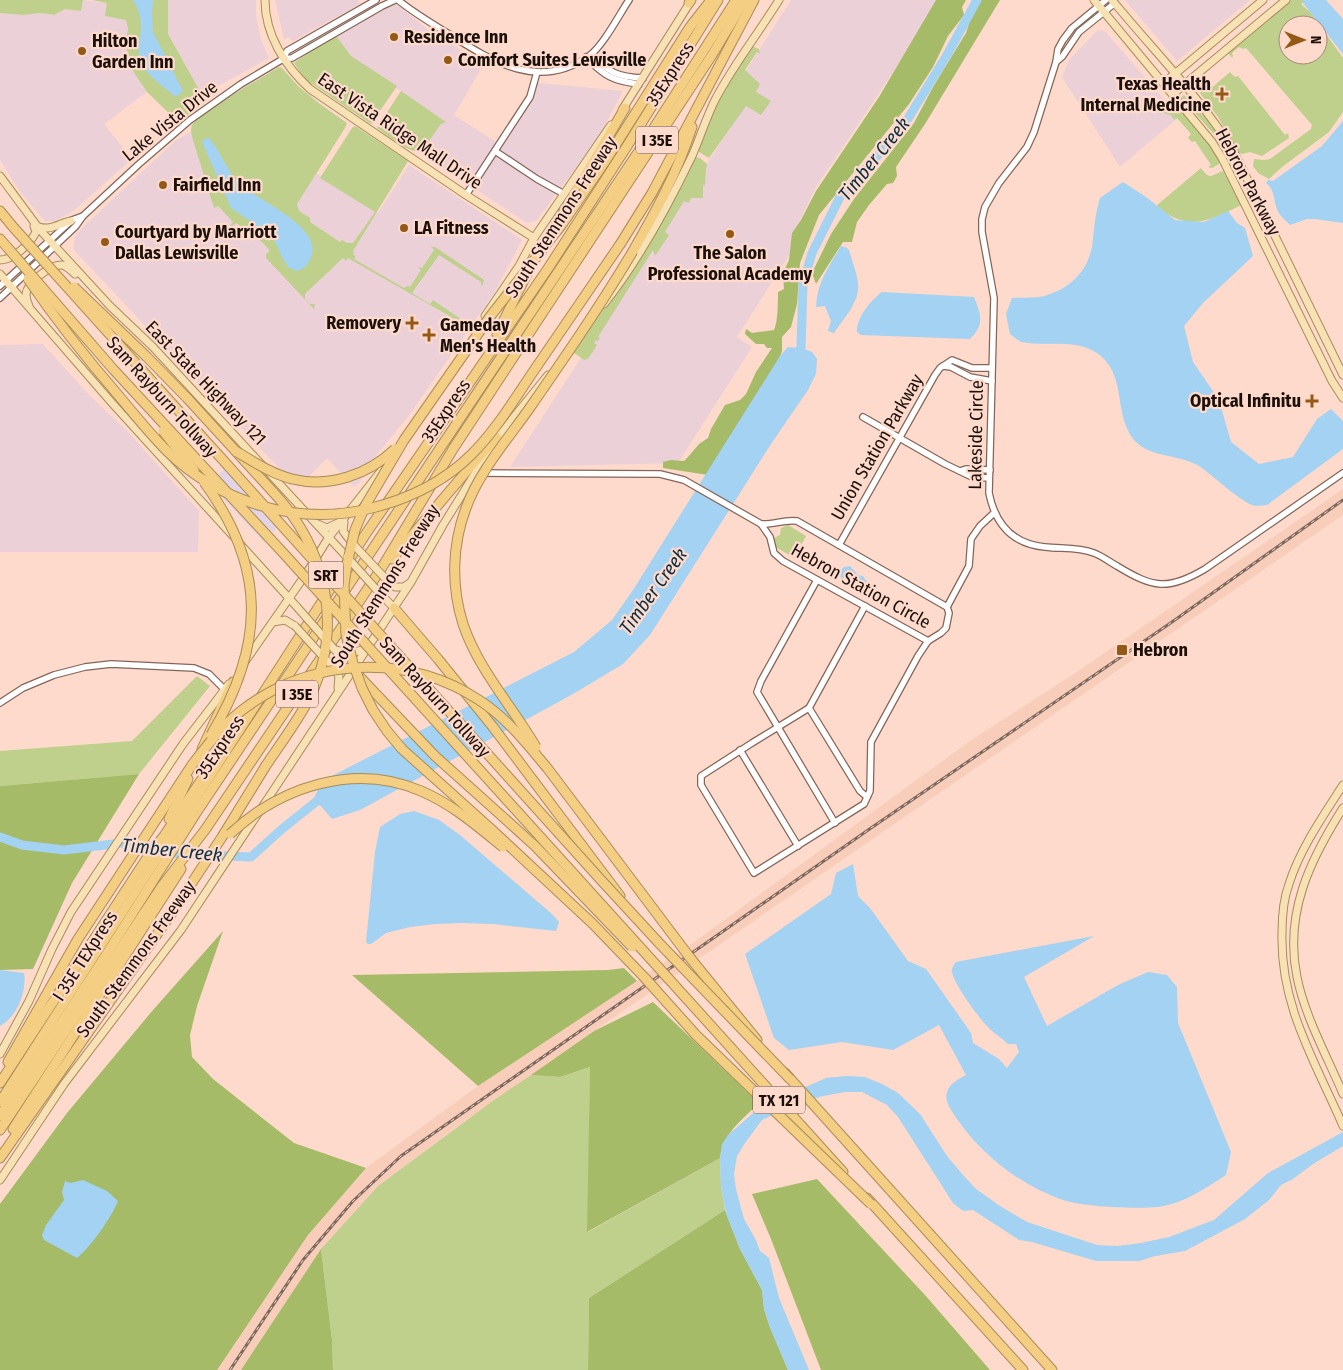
<svg xmlns="http://www.w3.org/2000/svg" width="1343" height="1370" font-family="'Fira Sans Condensed',sans-serif">
	<rect width="100%" height="100%" fill="#fddacb"/>
	<!-- commercial -->
	<g fill="#ebd1d7">
		<polygon points="83,0 107,3 126,20 128,29 125,45 128,53 127,62 147,92 104,124 132,159 72,212 55,221 45,221 21,193 0,160 0,13 23,15 40,13 54,15 65,9 80,11"/>
		<polygon points="168,0 256,0 256,16 261,39 269,58 202,95 168,34"/>
		<polygon points="275,0 358,0 360,4 293,41 288,37 284,39"/>
		<polygon points="791,0 937,0 902,59 816,187 795,231 790,254 737,337 752,347 678,463 510,467 755,90 740,80"/>
		<polygon points="1125,0 1250,0 1177,61"/>
		<polygon points="395,3 431,32 484,64 454,115 496,142 526,98 530,82 623,91 597,140 536,221 527,223 419,152 440,123 445,122 351,57 338,38 337,34"/>
		<polygon points="1098,30 1105,31 1179,117 1120,167 1062,77 1069,60"/>
		<polygon points="193,130 219,207 236,224 264,244 306,293 345,256 349,258 353,251 291,210 315,172 378,213 409,165 522,240 493,295 410,414 371,462 359,483 354,487 327,458 299,487 293,483 73,249 75,237 81,229 175,141"/>
		<polygon points="43,344 89,395 126,430 199,511 198,552 0,552 0,345"/>
	</g>
	<!-- industrial -->
	<polygon fill="#e3d3e5" points="230,464 284,521 263,541 209,483"/>
	<!-- built -->
	<polygon fill="#f8cebb" points="1343,489 1343,515 1327,526 594,1031 462,1123 378,1186 321,1249 241,1370 217,1370 308,1235 366,1168 478,1086 693,943 970,741 1074,674"/>
	<!-- green -->
	<g fill="#bed08c" fill-rule="evenodd">
		<polygon points="0,0 83,0 81,11 65,9 54,15 40,13 23,15 0,13"/>
		<polygon points="92,0 168,0 168,34 206,102 178,122 147,92 127,62 128,53 125,45 128,29 126,20 105,16 107,3"/>
		<path d="M1289,0h17l-5,4 11,10 31,44v54l-14,20 -47,35 -13,12 -11,-6 -5,-7 1,-7 10,1 6,-1 41,-30 1,-4 -66,-77 -3,1 -4,-2 -7,6 1,3 -1,2 -4,-5v-2zM1288,25h30v30h-30z"/>
		<polygon points="335,34 351,56 397,86 371,124 305,79 294,63"/>
		<polygon points="752,46 759,49 760,54 757,52 745,70 760,84 756,92 771,101 761,115 746,106 709,158 699,152 698,149 714,109 730,79"/>
		<path d="M279,67l3,1 16,18 22,18 27,19 -2,5 -48,76 2,7 11,7v4l30,20 2,-2 5,3h6l22,-31 -55,-34 32,-50 3,-2 53,35 -55,90 2,2 -2,1 1,2 2,-1 -2,4 50,29 3,-2 3,1 11,-17 -3,-3 4,1 12,-18 -3,-3h4l49,33 -2,7 -1,-5 -42,-27 -27,38 18,11 3,-4 29,20 -2,2 -112,-64 -2,3 -3,-3 -38,36v5l5,5h5l-1,5 -48,-51v-4l4,-3 -7,-8 -27,-20 -4,3h-2l3,-4 -15,-16 -4,2 -21,-68c-1,-5 -3,-10 -1,-15 7,-12 71,-48 87,-58z"/>
		<polygon points="1230,72 1235,77 1238,76 1285,135 1288,133 1289,138 1262,156 1250,152 1243,154 1239,153 1218,117 1194,85 1195,80 1208,91"/>
		<path d="M401,91l45,31 -5,2 -19,27c-12,4 -36,-17 -45,-23z"/>
		<path d="M1184,95c11,13 47,47 46,62l-12,-18 -37,-42z"/>
		<polygon points="1169,102 1172,104 1175,103 1205,138 1219,161 1219,164 1212,168 1208,167 1211,165 1195,141 1192,142 1188,138 1191,134 1177,118 1174,120 1171,115 1166,114 1163,112 1160,114 1159,110"/>
		<polygon points="696,157 700,158 707,164 706,169 705,185 703,185 703,198 691,198 689,203 684,201 665,232 669,235 655,256 653,250 598,337 600,338 598,341 596,340 594,343 597,345 588,359 584,360 573,352 575,345 619,287 693,159"/>
		<path d="M1201,168c9,13 10,7 22,3l18,34c-33,17 -53,27 -85,1z"/>
		<polygon points="788,525 806,536 802,544 800,543 797,548 799,549 794,558 776,547 774,538 780,535 781,528"/>
		<polygon points="197,676 210,686 139,774 0,786 0,751 132,741"/>
		<polygon points="590,1067 588,1232 720,1158 721,1186 725,1210 589,1298 588,1370 333,1370 332,1340 321,1249 378,1186 494,1100 531,1075 560,1077"/>
	</g>
	<!-- forest -->
	<g fill="#a6bb67">
		<path d="M936,0h30l-4,7 2,8 -16,21 -15,31 -24,37 -90,111 -19,48 -3,41 -6,23 -9,10v14l-5,14 -69,110 -45,-7v-6l8,-2 13,1 4,-4 11,-13 9,-6 3,-9 14,-24 15,-5 6,-6 10,-22 16,-24h-5l-3,-4h-8l-11,-10 1,-5 6,4 22,-3c4,-9 4,-28 4,-38l6,-3 -1,-16 6,-13 3,-27 9,-13 15,-29 63,-94z"/>
		<polygon points="980,0 1000,0 925,124 896,167 897,176 893,183 887,184 869,205 857,222 852,242 843,242 816,284 812,273 831,234 854,199 914,123 933,87 966,33 971,17"/>
		<polygon points="139,774 72,883 33,969 0,970 0,786"/>
		<polygon points="223,931 197,1006 190,1035 192,1057 213,1079 294,1143 366,1168 308,1235 217,1370 0,1370 0,1204 67,1113 153,1010"/>
		<polygon points="624,968 637,981 478,1086 352,975 608,970"/>
		<path d="M653,1002l106,101c-18,18 -35,29 -39,55l-133,74 3,-165 -30,10 -29,-2 63,-44z"/>
		<polygon points="817,1179 925,1295 990,1370 821,1370 771,1239 752,1194"/>
		<polygon points="725,1210 740,1249 762,1290 764,1309 770,1327 788,1370 588,1370 589,1298"/>
		<polygon points="321,1249 332,1340 333,1370 241,1370"/>
	</g>
	<!-- water -->
	<g fill="#a3d2f2">
		<path d="M133,0h20l-1,12 1,20 30,59 -7,6c-10,-8 -33,-25 -36,-36 -3,-11 0,-21 1,-31 1,-10 -3,-22 -8,-30z"/>
		<polygon points="1303,0 1326,0 1343,19 1343,54 1303,3"/>
		<path d="M1343,121v102l-28,-4h-8l-17,6c-5,-5 -11,-10 -13,-16 -4,-10 -2,-19 -11,-26l2,-3 5,1 49,-35z"/>
		<path d="M206,138h3c12,14 17,32 30,45 17,17 80,41 73,71 -2,8 -6,14 -14,17l-9,-3 -6,-9 -10,-22 -42,-29 -29,-66z"/>
		<path d="M1123,182l23,15 29,23 29,2 24,-11 9,12 8,5 8,28 -50,47 -19,23 9,36 26,38 12,42 28,22 34,-7 24,-38 14,-10 12,12v28l-76,56c-4,0 -9,1 -12,1 -15,-4 -42,-31 -56,-40 -21,-13 -53,-7 -68,-30 -17,-27 -5,-63 -34,-83 -23,-15 -50,-6 -75,-11 -4,-1 -9,-6 -12,-8l-4,-20 6,-16c11,-1 25,1 35,-3 23,-7 40,-23 45,-48 2,-16 3,-33 8,-49z"/>
		<path d="M841,246l6,2 2,2c3,11 8,23 9,34 2,18 -15,35 -24,49l-6,-2 3,-10 -6,-15 -9,1c1,-24 13,-41 25,-61z"/>
		<path d="M882,292l92,5c7,18 11,27 -4,42l-109,-4 -4,-3c-1,-14 14,-32 25,-40z"/>
		<polygon points="788,347 801,348 812,352 817,359 816,374 808,390 771,444 650,635 623,664 573,694 360,810 332,819 314,798 322,781 574,652 612,620 633,590 780,356"/>
		<polygon points="850,566 858,575 863,576 869,585 876,586 873,591 870,591 868,595 863,589 854,589 852,586 851,581 841,579 840,571 844,567"/>
		<polygon points="414,811 439,820 460,835 552,914 559,922 556,931 493,924 462,923 435,924 410,927 386,933 371,944 368,944 366,942 375,852 380,827 400,814"/>
		<path d="M853,864l5,32 12,12 38,53 18,8 45,64 2,10 26,16 8,9 12,-16 -3,-8h-8c-7,-7 -15,-11 -21,-18 -9,-9 -33,-42 -35,-54 -1,-4 2,-7 4,-10l138,-26 -70,41 23,49 71,-41 30,-13 19,3 10,12 1,36 53,129 -5,23c-20,13 -43,29 -68,32 -23,2 -76,0 -98,-8 -41,-15 -78,-44 -103,-80 -5,-8 -13,-17 -10,-27 3,-9 12,-13 19,-17l-27,-50 -46,25 -51,-8 -53,8 -15,-12 -29,-84 86,-60 5,-21z"/>
		<path d="M0,970l24,3c3,18 -7,44 -24,53z"/>
		<polygon points="846,1076 865,1077 882,1084 898,1093 920,1114 947,1156 963,1175 976,1189 1000,1206 1027,1222 1097,1245 1117,1246 1141,1243 1169,1237 1214,1220 1268,1173 1343,1132 1343,1146 1313,1164 1293,1179 1281,1185 1269,1200 1245,1219 1185,1251 1155,1256 1139,1261 1096,1261 1032,1242 1019,1240 973,1210 963,1211 953,1203 898,1117 887,1105 862,1092 845,1092 823,1096 796,1104 762,1120 745,1143 737,1156 734,1174 736,1189 744,1219 756,1240 760,1251 769,1258 779,1298 809,1370 788,1370 770,1328 764,1309 762,1290 740,1249 726,1214 721,1186 720,1158 722,1144 728,1135 760,1107 826,1078"/>
		<path d="M83,1180l24,11 11,10c-7,17 -27,46 -41,57l-33,-18 -2,-5 4,-10 18,-25 -2,-8 3,-11 5,2z"/>
	</g>
	<g fill="none" stroke-linecap="round" stroke-linejoin="round">
		<!-- river -->
		<g stroke="#a3d2f2" stroke-width="9">
			<polyline points="796,356 801,348 803,284 812,253 840,197 901,130 947,55 977,0"/>
			<polyline points="0,837 22,845 64,850 130,842 180,854 251,857 282,829 317,801 328,800"/>
		</g>
		<!-- minor casing -->
		<g stroke="#846659" stroke-width="8">
			<g id="minor">
				<path d="M398,0c16,13 33,23 51,34 44,28 90,57 140,22 14,-10 30,-41 40,-56"/>
				<path d="M1106,0l-34,28 -9,12 -5,9 -2,13 -22,70 -7,15 -28,36 -14,24 -3,12v13l12,66 -5,195c6,30 23,51 56,54 16,2 33,0 49,6 8,3 16,9 23,13 36,22 51,25 88,3l138,-96"/>
				<path d="M591,55c18,17 26,22 52,23"/>
				<path d="M586,57c18,19 27,24 53,27"/>
				<polyline points="283,59 287,51 376,0"/>
				<polyline points="1056,62 1062,57 1079,32 1115,3"/>
				<polyline points="495,151 537,179 564,194"/>
				<polyline points="466,195 530,97 537,72"/>
				<polyline points="0,286 72,220 83,216"/>
				<polyline points="0,298 76,226 83,216 139,164 190,120 241,84 283,59 292,58 382,6 395,0"/>
				<polyline points="943,366 951,367 970,377 992,381"/>
				<polyline points="863,417 945,464 972,477 989,478"/>
				<polyline points="960,471 966,469 990,470"/>
				<path d="M481,473l179,1 24,6 77,44c13,1 23,-5 36,-3l150,86 2,6 -3,15 -5,5 -13,8 -10,15 -47,86 -1,49 -6,13 -110,69 -53,-88v-9l51,-33 57,-35 56,-102"/>
				<polyline points="761,524 770,537 774,553 783,561 928,641"/>
				<polyline points="839,545 935,375 940,368 952,360 972,368 992,368"/>
				<polyline points="817,580 761,681 757,692 835,823"/>
				<polyline points="947,607 969,566 971,539 980,526 994,513"/>
				<polyline points="0,703 23,688 54,675 85,667 111,664 194,668 209,674 225,690"/>
				<polyline points="809,708 860,791 867,797"/>
				<polyline points="740,750 798,846"/>
			</g>
		</g>
		<!-- major casing -->
		<g stroke="#a88c59" stroke-width="9">
			<g id="major">
				<path d="M265,0c0,35 20,66 45,89l156,106 68,43"/>
				<polyline points="1094,0 1212,142 1222,158 1332,381 1343,398"/>
				<path d="M1112,0c41,50 87,96 121,150l110,225"/>
				<polyline points="1164,83 1263,0"/>
				<polyline points="1173,94 1286,0"/>
				<polyline points="622,110 691,1"/>
				<polyline points="0,176 40,230 110,306 153,347 345,555"/>
				<path d="M39,227c11,4 21,-4 32,-6"/>
				<path d="M0,260c13,0 30,-16 36,-28l-2,-6"/>
				<polyline points="0,274 112,403 233,536"/>
				<path d="M604,304c35,-44 64,-98 88,-148 8,-18 14,-38 23,-56 18,-35 43,-66 64,-100"/>
				<path d="M29,306c-2,-4 -3,-8 -3,-12 1,-11 25,-30 36,-29 5,1 9,5 13,9"/>
				<polyline points="485,316 519,266 534,238 611,125"/>
				<polyline points="344,522 343,531 352,543"/>
				<polyline points="318,524 327,528 340,522"/>
				<polyline points="240,544 297,607"/>
				<polyline points="384,577 395,587 404,587 408,584"/>
				<polyline points="375,588 394,608"/>
				<polyline points="273,622 285,620 295,626"/>
				<polyline points="334,649 347,654 366,649"/>
				<polyline points="336,651 352,670"/>
				<polyline points="328,662 339,676 338,688"/>
				<polyline points="244,663 306,574 329,537 385,466"/>
				<path d="M1343,785c-20,31 -43,64 -54,99 -6,16 -7,33 -7,49 -2,73 33,128 61,193"/>
				<path d="M1343,808c-33,52 -59,105 -46,169 8,40 30,79 46,117"/>
				<polyline points="0,1054 29,1001 52,949 71,912 183,744 229,684"/>
				<polyline points="0,1180 64,1084 181,930 411,582 443,525 497,438 548,375"/>
			</g>
		</g>
		<!-- highway casing -->
		<g stroke="#a88c59" stroke-width="11">
			<g id="highway">
				<polyline points="689,3 691,0"/>
				<polyline points="604,163 690,27 711,0"/>
				<polyline points="0,211 14,228"/>
				<polyline points="550,235 625,108"/>
				<polyline points="0,239 7,247"/>
				<polyline points="621,243 652,193 754,0"/>
				<path d="M633,251c23,-40 45,-80 59,-124"/>
				<polyline points="497,334 527,274"/>
				<polyline points="188,399 274,493"/>
				<polyline points="392,559 477,459 497,438"/>
				<polyline points="394,608 438,659 493,727 620,896"/>
				<polyline points="357,674 435,756 503,817"/>
				<polyline points="202,749 233,682"/>
				<polyline points="169,819 188,779"/>
				<polyline points="691,959 757,1040"/>
				<polyline points="686,998 843,1172"/>
				<polyline points="8,1062 78,939 192,765"/>
				<polyline points="785,1073 1052,1370"/>
				<polyline points="0,1083 151,852 164,836 214,761"/>
				<polyline points="0,1102 365,535 549,267 629,143 718,0"/>
				<polyline points="0,1116 106,955 196,813 641,148 736,0"/>
				<polyline points="13,1129 181,869"/>
				<polyline points="0,1130 162,886 205,830 381,569 453,449 712,55 745,0"/>
				<polyline points="0,1158 174,910 222,837 265,767"/>
				<polyline points="867,1198 1023,1370"/>
			</g>
		</g>
		<!-- minor -->
		<use href="#minor" stroke="#fff" stroke-width="5.5"/>
		<!-- major -->
		<use href="#major" stroke="#f8e2b5" stroke-width="7"/>
		<!-- highway -->
		<use href="#highway" stroke="#f3ce83" stroke-width="9"/>
		<!-- rail casing -->
		<g stroke="#7d675d" stroke-width="3">
			<polyline id="rail" points="230,1370 303,1260 353,1201 401,1156 871,828 1172,622 1343,500"/>
		</g>
		<!-- rail -->
		<use href="#rail" stroke="#fddacb" stroke-width="1" stroke-dasharray="4" stroke-linecap="butt"/>
		<!-- major-bridge casing -->
		<g stroke="#a88c59" stroke-width="9" stroke-linecap="butt">
			<g id="major-bridge">
				<polyline points="352,543 384,577"/>
				<polyline points="347,557 375,588"/>
				<polyline points="297,607 334,649"/>
				<polyline points="295,626 328,662"/>
			</g>
		</g>
		<!-- highway-bridge casing -->
		<g stroke="#a88c59" stroke-width="11" stroke-linecap="butt">
			<g id="highway-bridge">
				<polyline points="604,163 563,223 489,318 404,440 365,506 355,530 347,564 344,585 346,635 353,663 362,688 373,710 387,731 402,749 490,828 593,924 645,978 696,1035 871,1204"/>
				<polyline points="14,228 601,880 660,944 790,1079"/>
				<polyline points="7,247 113,369 286,556 686,998"/>
				<path d="M28,279c28,41 58,79 91,117 15,18 31,38 48,55 52,51 129,75 201,58 38,-9 76,-27 104,-55 25,-25 43,-56 63,-85 29,-42 57,-84 86,-126"/>
				<polyline points="74,287 147,357 188,399"/>
				<polyline points="163,431 194,470"/>
				<path d="M237,452c17,10 35,22 55,27 37,9 76,-4 103,-30"/>
				<path d="M204,482c63,86 61,163 7,253"/>
				<path d="M536,747c-24,-41 -58,-78 -73,-123 -12,-38 -11,-79 3,-116 13,-36 41,-68 63,-99 36,-52 72,-104 104,-158"/>
				<path d="M192,765c15,-20 30,-39 49,-54 68,-53 164,-59 238,-11 28,18 48,44 69,69l143,190"/>
				<path d="M265,767c15,-23 33,-46 45,-70 34,-71 16,-148 -36,-204"/>
				<polyline points="503,817 535,846 632,947"/>
				<path d="M230,834c50,-47 124,-72 191,-43 31,13 56,35 82,56"/>
			</g>
		</g>
		<!-- major-bridge -->
		<use href="#major-bridge" stroke="#f8e2b5" stroke-width="7"/>
		<!-- highway-bridge -->
		<use href="#highway-bridge" stroke="#f3ce83" stroke-width="9"/>
	</g>
	<!-- markers -->
	<g fill="#945917" stroke="#fddacb" stroke-width="2">
		<circle cx="394" cy="37" r="5"/>
		<circle cx="82" cy="51" r="5"/>
		<circle cx="448" cy="60" r="5"/>
		<path d="M1219.5 86.5h5v5h5v5h-5v5h-5v-5h-5v-5h5z"/>
		<circle cx="163" cy="185" r="5"/>
		<circle cx="404" cy="228" r="5"/>
		<circle cx="730" cy="234" r="5"/>
		<circle cx="105" cy="242" r="5"/>
		<path d="M409.5 315.5h5v5h5v5h-5v5h-5v-5h-5v-5h5z"/>
		<path d="M426.5 327.5h5v5h5v5h-5v5h-5v-5h-5v-5h5z"/>
		<path d="M1309.5 393.5h5v5h5v5h-5v5h-5v-5h-5v-5h5z"/>
		<rect x="1116" y="644" width="12" height="12" rx="2.5"/>
	</g>
	<g text-anchor="middle" dominant-baseline="central" stroke-width="4.5" stroke-linejoin="round" paint-order="stroke">
		<!-- shield labels -->
		<g fill="#fddacb" stroke="#604d45" stroke-width="1">
			<rect x="636" y="126.5" width="42" height="27" rx="4"/>
			<rect x="308.5" y="561.5" width="35" height="27" rx="4"/>
			<rect x="276" y="680.5" width="42" height="27" rx="4"/>
			<rect x="753" y="1086.5" width="52" height="27" rx="4"/>
		</g>
		<g font-size="16" font-weight="bold" fill="#1c100b">
			<text x="657" y="140">I 35E</text>
			<text x="326" y="575">SRT</text>
			<text x="297" y="694">I 35E</text>
			<text x="779" y="1100">TX 121</text>
		</g>
		<!-- poi labels -->
		<g font-size="18" font-weight="bold" fill="#1c100b" stroke="#fddacb" text-anchor="start">
			<text x="404" y="37">Residence Inn</text>
			<text x="92" y="41">Hilton<tspan x="92" dy="21">Garden Inn</tspan></text>
			<text x="458" y="60">Comfort Suites Lewisville</text>
			<text x="1211" y="84" text-anchor="end">Texas Health<tspan x="1211" dy="21">Internal Medicine</tspan></text>
			<text x="173" y="185">Fairfield Inn</text>
			<text x="414" y="228">LA Fitness</text>
			<text x="115" y="232">Courtyard by Marriott<tspan x="115" dy="21">Dallas Lewisville</tspan></text>
			<text x="730" y="253" text-anchor="middle">The Salon<tspan x="730" dy="21">Professional Academy</tspan></text>
			<text x="401" y="323" text-anchor="end">Removery</text>
			<text x="440" y="325">Gameday<tspan x="440" dy="21">Men's Health</tspan></text>
			<text x="1301" y="401" text-anchor="end">Optical Infinitu</text>
			<text x="1133" y="650">Hebron</text>
		</g>
		<!-- street labels -->
		<g font-size="18" fill="#1c100b" stroke="#fddacb">
			<text transform="translate(670 74) rotate(-57)">35Express</text>
			<text transform="translate(170 121) rotate(-39)">Lake Vista Drive</text>
			<text transform="translate(400 131) rotate(34)">East Vista Ridge Mall Drive</text>
			<text transform="translate(1248 182) rotate(62)">Hebron Parkway</text>
			<text transform="translate(561 217) rotate(-57)">South Stemmons Freeway</text>
			<text transform="translate(206 383) rotate(46)">East State Highway 121</text>
			<text transform="translate(162 397) rotate(48)">Sam Rayburn Tollway</text>
			<text transform="translate(446 411) rotate(-56)">35Express</text>
			<text transform="translate(976 435) rotate(-89)">Lakeside Circle</text>
			<text transform="translate(877 447) rotate(-60)">Union Station Parkway</text>
			<text transform="translate(385 586) rotate(-58)">South Stemmons Freeway</text>
			<text transform="translate(861 586) rotate(29)">Hebron Station Circle</text>
			<text transform="translate(435 697) rotate(48)">Sam Rayburn Tollway</text>
			<text transform="translate(220 747) rotate(-56)">35Express</text>
			<text transform="translate(85 956) rotate(-57)">I 35E TEXpress</text>
			<text transform="translate(136 959) rotate(-54)">South Stemmons Freeway</text>
		</g>
		<!-- water labels -->
		<g font-size="19" font-style="italic" fill="#092f45" stroke="#fddacb">
			<text transform="translate(874 159) rotate(-51)">Timber Creek</text>
			<text transform="translate(653 591) rotate(-54)">Timber Creek</text>
			<text transform="translate(172 850) rotate(6)">Timber Creek</text>
		</g>
	</g>
	<!-- north arrow -->
	<g transform="translate(1303 40) rotate(90)"><circle r="24" fill="#fddacb" stroke="#a3897e"/>
	<path d="M0-4L9 19L0 12L-9 19Z" fill="#945917"/>
	<text y="-8" font-size="14" font-weight="bold" text-anchor="middle" fill="#1c100b">N</text>
	</g>
</svg>
